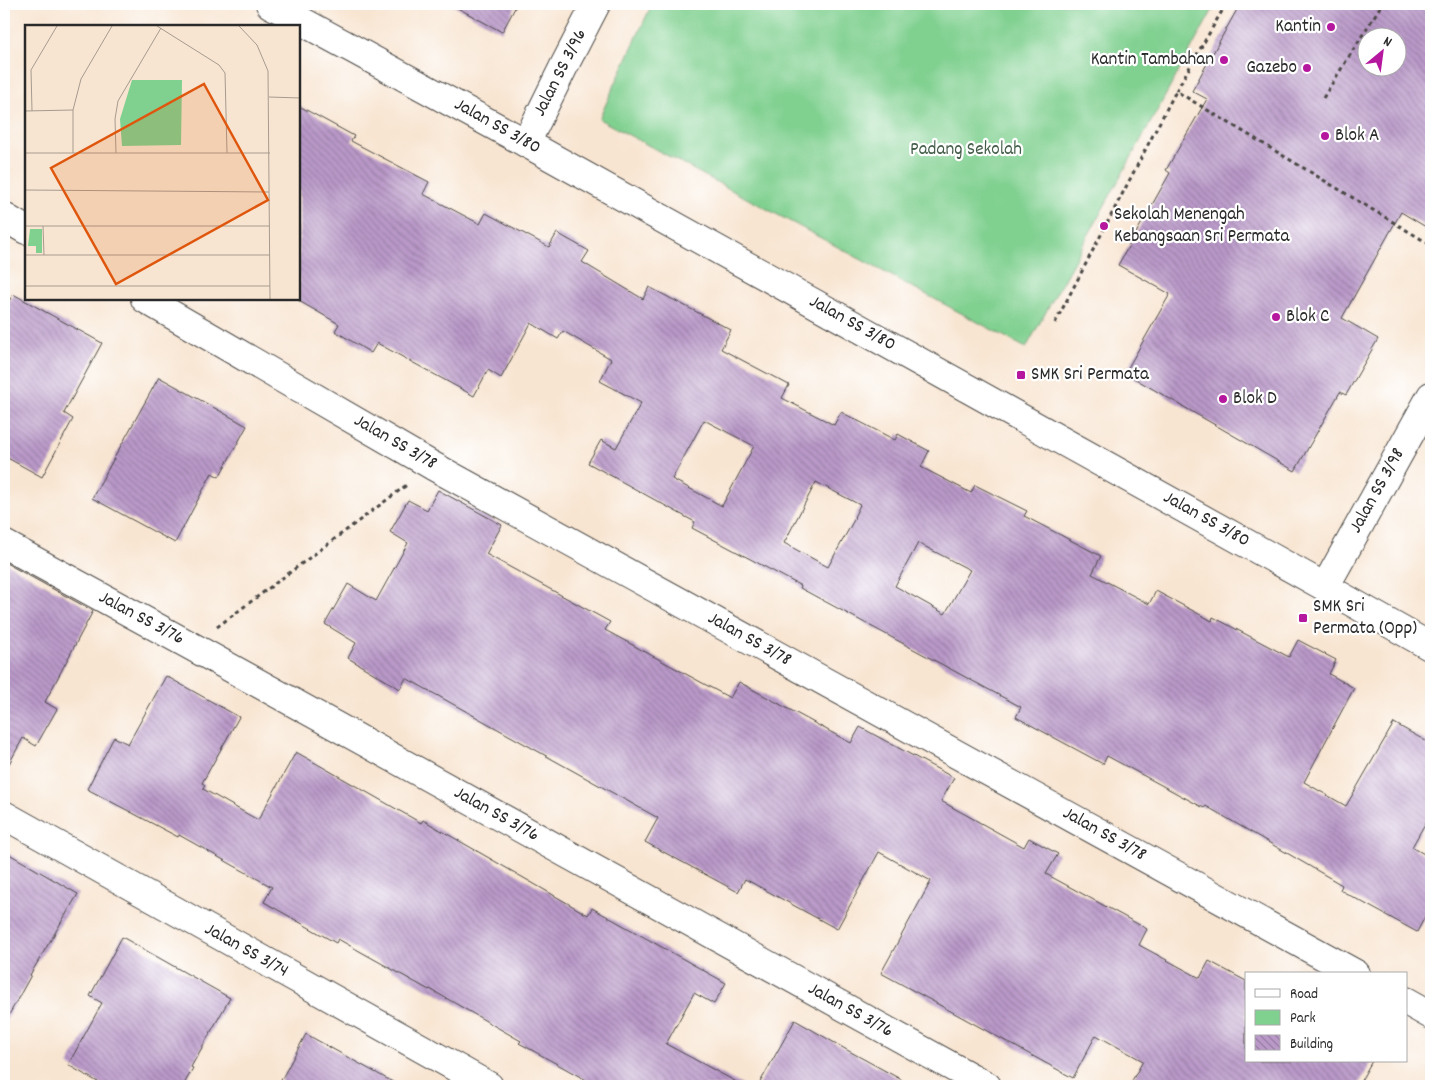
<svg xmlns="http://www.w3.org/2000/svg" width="1435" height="1090" font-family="Dekko,sans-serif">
	<defs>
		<pattern id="building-back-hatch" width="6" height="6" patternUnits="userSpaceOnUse" patternTransform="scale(1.25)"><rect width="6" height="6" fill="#ba99c9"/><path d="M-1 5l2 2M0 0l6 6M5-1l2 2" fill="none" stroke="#977da3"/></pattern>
	</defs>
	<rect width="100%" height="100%" fill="#fff"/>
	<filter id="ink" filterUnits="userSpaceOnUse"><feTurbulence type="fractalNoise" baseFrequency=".02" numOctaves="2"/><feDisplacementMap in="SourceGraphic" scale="10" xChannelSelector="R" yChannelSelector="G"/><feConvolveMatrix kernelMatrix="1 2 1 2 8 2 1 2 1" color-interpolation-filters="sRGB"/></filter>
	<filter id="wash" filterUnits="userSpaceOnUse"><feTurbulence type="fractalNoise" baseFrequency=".0096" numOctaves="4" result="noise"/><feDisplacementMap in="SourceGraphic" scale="20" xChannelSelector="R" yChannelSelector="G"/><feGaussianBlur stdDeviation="1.12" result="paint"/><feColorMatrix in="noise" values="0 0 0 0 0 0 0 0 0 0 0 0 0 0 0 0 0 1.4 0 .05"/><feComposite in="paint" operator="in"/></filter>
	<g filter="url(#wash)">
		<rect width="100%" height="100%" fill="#f8e5d1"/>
		<!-- park -->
		<polygon fill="#80d090" stroke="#567e5e" points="652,4 1216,4 1026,348 599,119"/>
		<g id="blocks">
			<!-- building -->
			<g fill="url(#building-back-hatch)" fill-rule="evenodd">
				<polygon points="450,4 517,4 502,32"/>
				<path d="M1240,4h191v226l-30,-18 -59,106 36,21 -32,56 -6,-3 -45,79 -170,-98 45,-79 -52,-29 52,-92 -4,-3 41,-71 -15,-8zM1368,38h30v30h-30z"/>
				<path d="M299,106l55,30 -3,5 78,41 -6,12 57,30 6,-11 63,34 8,-14 32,18 -7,11 61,37 6,-12 82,43 -10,19 68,36 -7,13 52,27 7,-13 54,28 3,-6 31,17 -8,16 50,26 4,-8 52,26 -3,5 77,40 -9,18 57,30 7,-13 56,30 1,-4 76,40 9,-17 38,20 -7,14 25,14 -50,94 42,24 48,-83 37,21v69l-19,34 19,11v47l-14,27 -77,-42 2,-5 -136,-79 -2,2 -97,-52 -4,8 -87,-47 5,-10 -221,-119 1,-2 -109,-58 3,-6 -107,-59 13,-23 15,8 25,-45 -41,-22 11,-22 -48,-28 -5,8 -27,-16 -30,55 -13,-8 -14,26 -97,-53 -6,10 -36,-22 4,-7 -40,-23zM704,420l50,26 -32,60 -50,-27zM816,482l44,23 -6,12 1,1 -27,49 -44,-24zM918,543l52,27 -25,44 -50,-28z"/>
				<polygon points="13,294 102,343 64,413 73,419 42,477 4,456 4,310"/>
				<polygon points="159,377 247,426 219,477 212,473 175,543 92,498"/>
				<polygon points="438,490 502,525 486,554 610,622 605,630 730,698 739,682 851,743 860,727 954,778 941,801 1024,847 1029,838 1058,854 1046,874 1147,929 1139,945 1200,978 1209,961 1246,981 1246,1061 1372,1061 1358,1086 1129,1086 1143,1061 1096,1035 1073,1078 881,973 931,881 879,852 837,929 745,879 738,892 645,842 658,818 406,678 400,689 348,658 356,643 325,624 348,584 376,601 408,543 390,532 408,500 427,510"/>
				<polygon points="4,562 93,611 45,702 57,709 36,746 23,738 4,773"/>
				<polygon points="166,676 239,717 202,783 205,785 203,789 258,820 296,752 421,823 423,820 588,915 592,908 726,983 714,1004 694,993 666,1044 744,1086 597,1086 519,1043 521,1041 430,989 429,990 338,939 336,943 264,902 272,887 179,835 178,837 87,789 114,737 128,744"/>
				<polygon points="4,851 78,894 30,975 31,975 4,1024"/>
				<polygon points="122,937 230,998 191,1067 193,1068 183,1086 105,1086 68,1065 102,1003 90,996"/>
				<polygon points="795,1020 847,1050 913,1086 758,1086"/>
				<polygon points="306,1034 340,1053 400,1086 278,1086"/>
			</g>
		</g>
	</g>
	<g filter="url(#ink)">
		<use href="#blocks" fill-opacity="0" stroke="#4a4744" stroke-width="1"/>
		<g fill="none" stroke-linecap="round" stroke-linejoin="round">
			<!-- minor casing -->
			<g stroke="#4a4744" stroke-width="30">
				<g id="minor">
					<polyline points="526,143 564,66 596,4"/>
					<polyline points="4,217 26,230"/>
					<polyline points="145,299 433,466 1356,974"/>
					<polyline points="4,544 191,646 987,1086"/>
					<polyline points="1325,587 1431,396"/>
					<polyline points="4,815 489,1086"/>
					<polyline points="1406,1001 1431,1015"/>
				</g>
			</g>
			<!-- tertiary casing -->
			<g stroke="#4a4744" stroke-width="30">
				<polyline id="tertiary" points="270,4 526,143 1325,587 1431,647"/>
			</g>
			<!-- path -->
			<g stroke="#4a4744" stroke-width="3" stroke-dasharray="4 4" stroke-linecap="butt">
				<polyline points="1226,4 1176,91 1431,245"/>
				<polyline points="1323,98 1382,4"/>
				<polyline points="1055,323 1176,91"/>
				<polyline points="217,627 408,484"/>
			</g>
			<!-- minor -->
			<use href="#minor" stroke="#fff" stroke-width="28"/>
			<!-- tertiary -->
			<use href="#tertiary" stroke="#fff" stroke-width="28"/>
		</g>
	</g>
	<!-- markers -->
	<g fill="#b5179e" stroke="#fff" stroke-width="2">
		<circle cx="1331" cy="27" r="5"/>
		<circle cx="1224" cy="60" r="5"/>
		<circle cx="1307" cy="68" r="5"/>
		<circle cx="1325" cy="136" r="5"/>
		<circle cx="1104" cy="226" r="5"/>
		<circle cx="1276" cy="317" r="5"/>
		<rect x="1016" y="370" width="10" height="10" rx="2.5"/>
		<circle cx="1223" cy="399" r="5"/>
		<rect x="1298" y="613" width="10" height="10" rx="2.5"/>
	</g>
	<g text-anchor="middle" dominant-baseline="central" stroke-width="4.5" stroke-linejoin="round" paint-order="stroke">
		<!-- poi labels -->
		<g font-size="19" fill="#2b2b2b" stroke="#fff" text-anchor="start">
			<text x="1321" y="27" text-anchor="end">Kantin</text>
			<text x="1214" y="60" text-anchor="end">Kantin Tambahan</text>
			<text x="1297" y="68" text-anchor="end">Gazebo</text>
			<text x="1335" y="136">Blok A</text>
			<text x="1114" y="215">Sekolah Menengah<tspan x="1114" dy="22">Kebangsaan Sri Permata</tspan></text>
			<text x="1286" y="317">Blok C</text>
			<text x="1031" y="375">SMK Sri Permata</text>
			<text x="1233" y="399">Blok D</text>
			<text x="1313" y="607">SMK Sri<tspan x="1313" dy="22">Permata (Opp)</tspan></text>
		</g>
		<!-- street labels -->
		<g font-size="19" fill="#2b2b2b" stroke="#fff">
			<text transform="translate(561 73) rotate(-63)">Jalan SS 3/96</text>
			<text transform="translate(497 127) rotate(29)">Jalan SS 3/80</text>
			<text transform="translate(852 324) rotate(29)">Jalan SS 3/80</text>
			<text transform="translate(395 443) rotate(30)">Jalan SS 3/78</text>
			<text transform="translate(1378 491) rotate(-61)">Jalan SS 3/98</text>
			<text transform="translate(1206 520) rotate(29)">Jalan SS 3/80</text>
			<text transform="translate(141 619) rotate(28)">Jalan SS 3/76</text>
			<text transform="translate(749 640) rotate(29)">Jalan SS 3/78</text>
			<text transform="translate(496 815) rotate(29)">Jalan SS 3/76</text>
			<text transform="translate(1104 835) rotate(29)">Jalan SS 3/78</text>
			<text transform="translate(246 951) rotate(29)">Jalan SS 3/74</text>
			<text transform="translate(850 1011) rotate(29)">Jalan SS 3/76</text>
		</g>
		<!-- park labels -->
		<g font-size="19" fill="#445d49" stroke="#fff">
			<text x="966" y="150">Padang Sekolah</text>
		</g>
	</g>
	<!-- overview -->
	<g transform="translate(25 25)">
		<rect width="275" height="275" fill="#f8e5d1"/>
		<path d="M107,55h50l-1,65 -59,1 -2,-27zM5,204h12v24h-6v-7h-8z" fill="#80d090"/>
		<path fill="none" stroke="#a69b8f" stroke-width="1" d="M132,1l62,39 6,8 2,80M214,1l18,19 11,26 2,228M244,72l31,1M0,86l48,-1M7,86l-1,-41 26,-44M0,128h245M48,128v-43l8,-31 31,-53M91,128l-1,-34 3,-18 43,-73M0,165l244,2M0,201h245M18,201l1,29M0,230h245M0,261h245"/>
		<path fill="#df570e" fill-opacity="0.15" stroke="#df570e" stroke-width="2.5" d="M179,59l64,116 -152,84 -65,-116z"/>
		<rect width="275" height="275" fill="none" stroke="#2b2b2b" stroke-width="2.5"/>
	</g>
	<!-- margin -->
	<rect width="1435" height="1090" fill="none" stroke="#fff" stroke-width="20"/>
	<!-- legend -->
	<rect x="1245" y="972" width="162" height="90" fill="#ffffff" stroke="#aaaaaa"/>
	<rect x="1255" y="989" width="25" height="8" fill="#ffffff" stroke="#aaaaaa"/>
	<text x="1290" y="998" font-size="15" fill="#2b2b2b">Road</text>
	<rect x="1255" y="1010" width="25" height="15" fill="#80d090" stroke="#aaaaaa"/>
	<text x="1290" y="1022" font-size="15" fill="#2b2b2b">Park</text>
	<rect x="1255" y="1035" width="25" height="15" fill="url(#building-back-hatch)" stroke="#aaaaaa"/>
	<text x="1290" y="1048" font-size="15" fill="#2b2b2b">Building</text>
	<!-- north arrow -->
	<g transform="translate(1382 52) rotate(29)"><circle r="24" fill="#ffffff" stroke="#aaaaaa"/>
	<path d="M0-4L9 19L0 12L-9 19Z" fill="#b5179e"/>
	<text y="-8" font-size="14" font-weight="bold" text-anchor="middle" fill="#2b2b2b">N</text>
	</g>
</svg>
